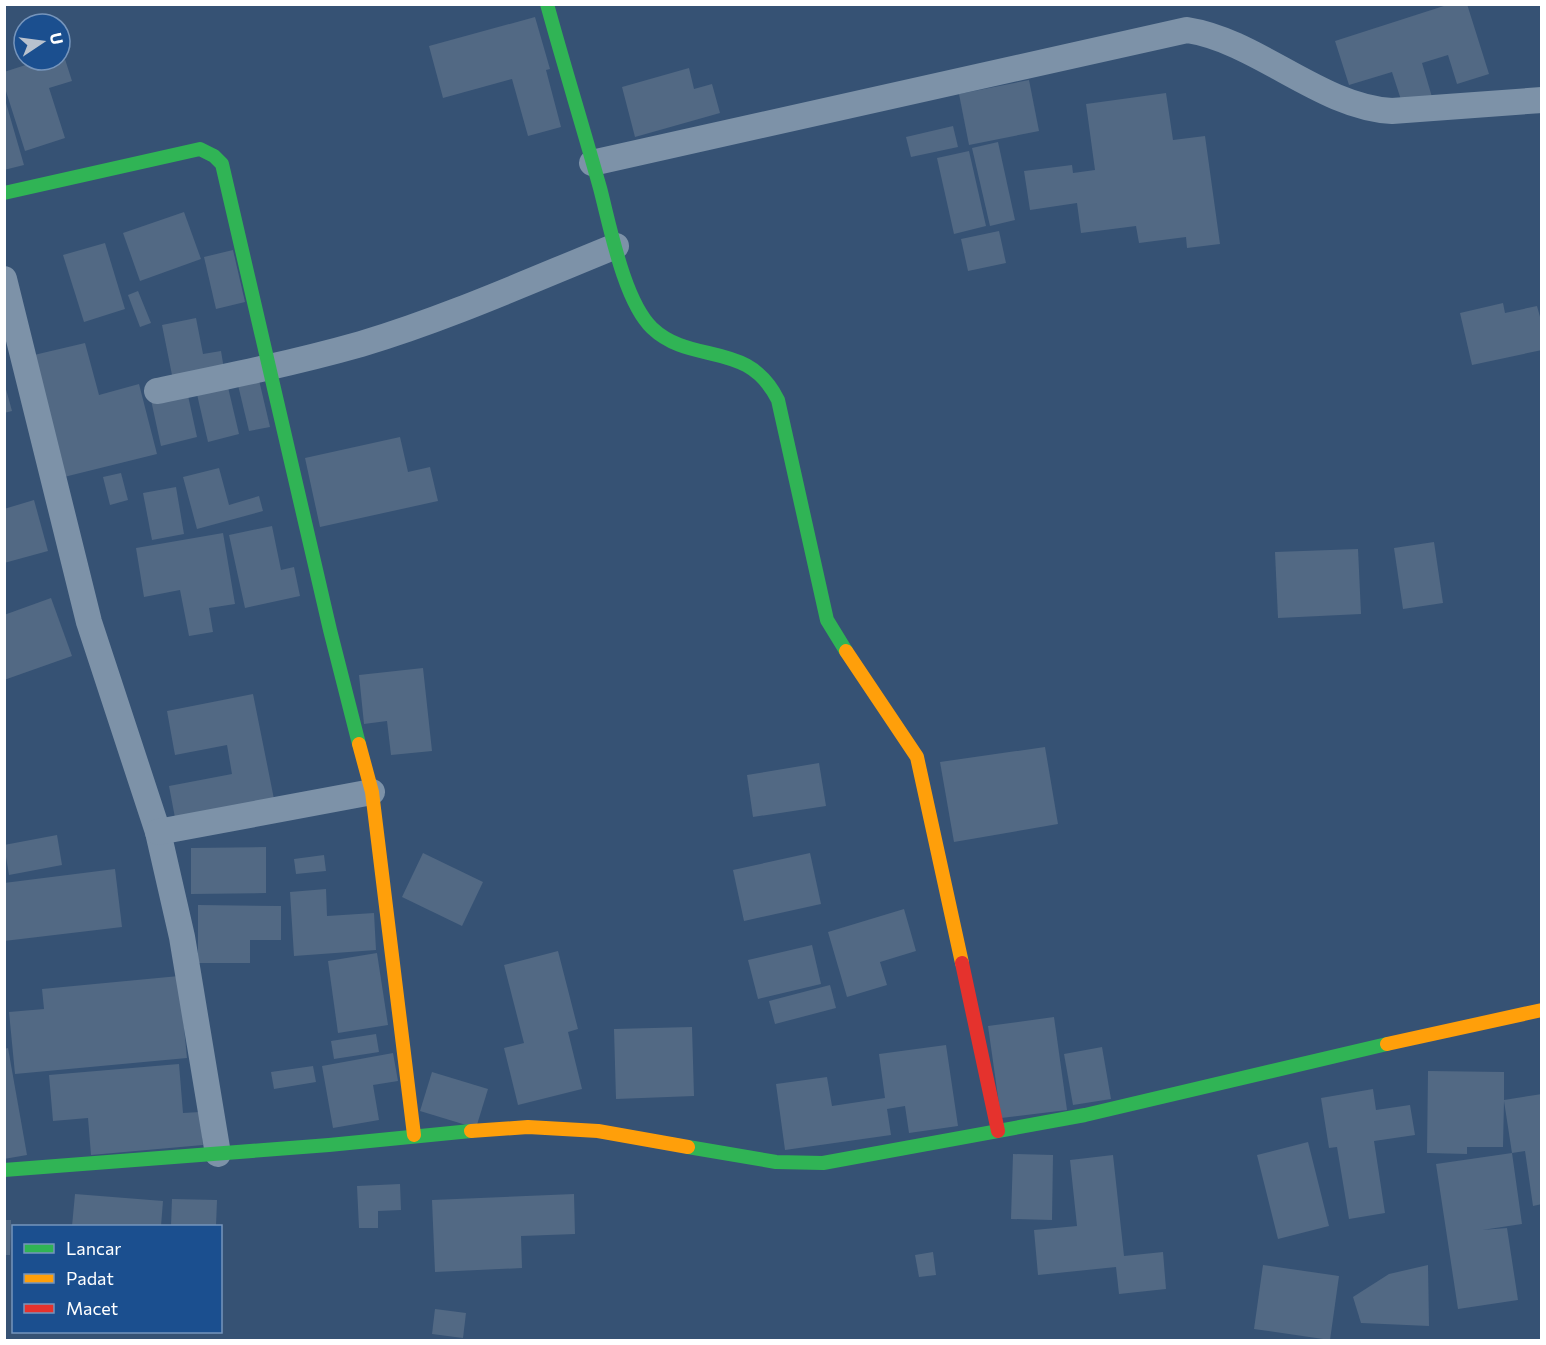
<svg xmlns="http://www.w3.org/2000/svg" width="1546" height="1345" font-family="Commissioner,sans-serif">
	<rect width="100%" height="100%" fill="#365274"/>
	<!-- building -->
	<g fill="#526984">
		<polygon points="1450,4 1467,4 1489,74 1457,84 1448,55 1422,63 1432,97 1403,106 1392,72 1349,85 1335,41"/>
		<polygon points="535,17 550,69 546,70 561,127 528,136 512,79 443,98 429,46"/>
		<polygon points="63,53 72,81 49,88 65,138 25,151 4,85 4,72 41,60 60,60 60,54"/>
		<polygon points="689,68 694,89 712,84 720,113 635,137 622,87"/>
		<polygon points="1029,80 1039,131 969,145 959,94"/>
		<polygon points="1166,93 1173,140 1205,136 1220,244 1187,248 1186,237 1139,243 1136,226 1081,233 1077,203 1030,210 1024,171 1072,165 1073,173 1095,170 1086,104"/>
		<polygon points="4,96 24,165 4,170"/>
		<polygon points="953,126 958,147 911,157 906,137"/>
		<polygon points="998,142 1015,220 990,226 972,148"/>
		<polygon points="969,151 986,226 954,234 937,158"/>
		<polygon points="184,212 201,259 140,281 123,233"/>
		<polygon points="999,231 1006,263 968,271 961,239"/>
		<polygon points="105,243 125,309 84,322 63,255"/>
		<polygon points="233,250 245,302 216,309 204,257"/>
		<polygon points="138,291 151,323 140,327 128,295"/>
		<polygon points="1503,303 1505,313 1537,306 1542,324 1542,350 1472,365 1460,313"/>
		<polygon points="196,318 203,354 221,351 224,369 173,380 162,325"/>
		<polygon points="85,343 99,395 139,384 157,454 64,477 34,355"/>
		<polygon points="259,380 270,427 249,431 238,385"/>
		<polygon points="4,382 12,411 4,413"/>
		<polygon points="227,383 239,434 208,442 196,390"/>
		<polygon points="187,391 197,437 161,446 151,400"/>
		<polygon points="400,437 408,472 430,467 438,501 320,527 305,458"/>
		<polygon points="219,468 229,505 259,496 263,511 197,529 183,477"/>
		<polygon points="121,473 128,500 110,505 103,477"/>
		<polygon points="176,487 184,534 152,540 143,493"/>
		<polygon points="34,500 48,551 4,563 4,509"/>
		<polygon points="272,526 281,570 294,567 300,596 245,608 229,535"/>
		<polygon points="223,533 235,604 209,608 213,632 189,636 180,590 144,597 136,548"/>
		<polygon points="1434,542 1443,603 1403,609 1394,548"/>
		<polygon points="1358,549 1361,614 1278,618 1275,552"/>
		<polygon points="51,598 72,656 4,680 4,615"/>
		<polygon points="423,668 432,751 391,755 387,721 364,724 359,675"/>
		<polygon points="253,694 275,804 176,823 169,786 232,774 227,745 175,755 167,711"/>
		<polygon points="1045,747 1058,824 954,842 940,762"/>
		<polygon points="819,763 826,806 753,817 747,775"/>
		<polygon points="57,835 62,865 9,875 4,845"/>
		<polygon points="266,847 266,893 191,894 191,848"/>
		<polygon points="423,853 483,882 462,926 402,897"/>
		<polygon points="810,853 821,904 744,921 733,870"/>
		<polygon points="324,855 326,871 296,874 294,859"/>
		<polygon points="115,869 122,927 4,941 4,883"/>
		<polygon points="326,889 327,916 374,913 376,950 294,956 290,892"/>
		<polygon points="198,905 281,906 281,940 250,940 250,963 198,963"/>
		<polygon points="904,909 916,951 880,962 887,985 847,997 828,932"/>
		<polygon points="812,945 821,984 758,999 748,960"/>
		<polygon points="558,951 578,1029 568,1032 582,1089 518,1105 504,1048 524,1043 504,965"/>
		<polygon points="377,953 388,1025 338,1033 328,961"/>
		<polygon points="179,976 187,1058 15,1074 9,1012 44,1009 42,989"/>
		<polygon points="830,985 836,1008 775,1024 769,1001"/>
		<polygon points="1054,1017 1067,1110 1001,1118 988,1026"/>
		<polygon points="692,1027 694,1096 616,1099 614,1029"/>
		<polygon points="376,1034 379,1052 334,1059 331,1041"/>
		<polygon points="946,1045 958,1126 909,1133 905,1106 887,1109 891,1135 785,1150 776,1084 827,1077 832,1106 885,1098 879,1054"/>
		<polygon points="1102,1047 1111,1099 1073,1105 1064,1054"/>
		<polygon points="8,1048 27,1155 4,1159 4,1049"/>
		<polygon points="393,1053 398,1081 373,1085 379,1120 333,1128 322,1066"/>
		<polygon points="179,1064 183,1113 200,1112 203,1145 91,1155 88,1118 53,1121 49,1075"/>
		<polygon points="313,1066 316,1082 274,1089 271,1072"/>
		<polygon points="1428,1071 1504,1072 1504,1100 1542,1094 1542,1204 1533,1206 1525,1151 1512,1153 1504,1101 1503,1147 1467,1147 1467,1154 1427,1153"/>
		<polygon points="432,1072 488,1089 476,1128 420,1111"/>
		<polygon points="1373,1089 1376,1110 1410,1105 1415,1135 1374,1141 1385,1213 1349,1219 1337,1147 1329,1148 1321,1098"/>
		<polygon points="1308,1142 1329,1226 1278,1239 1257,1155"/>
		<polygon points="1512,1153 1522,1224 1482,1230 1507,1228 1518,1300 1458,1309 1436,1164"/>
		<polygon points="1013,1154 1053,1155 1052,1220 1011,1219"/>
		<polygon points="1113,1155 1124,1256 1163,1252 1166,1289 1119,1294 1116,1267 1038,1275 1034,1230 1077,1226 1070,1160"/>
		<polygon points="400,1184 401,1210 378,1211 378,1228 359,1228 357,1186"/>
		<polygon points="75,1194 163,1201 161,1226 72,1226"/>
		<polygon points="574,1194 575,1234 521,1236 522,1268 435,1272 432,1200"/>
		<polygon points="172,1199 217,1200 216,1226 171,1226"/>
		<polygon points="4,1220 11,1220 10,1255 4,1255"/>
		<polygon points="933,1252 936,1275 919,1277 915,1255"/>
		<polygon points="1263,1265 1339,1276 1330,1340 1254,1329"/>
		<polygon points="1428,1265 1429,1326 1361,1323 1353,1297 1389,1274"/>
		<polygon points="435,1309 466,1313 463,1338 432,1334"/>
	</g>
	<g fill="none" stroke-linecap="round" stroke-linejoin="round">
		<!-- street -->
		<g stroke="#7d92a8" stroke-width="26">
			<path d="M592,163l595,-133c71,11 133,77 205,81l150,-11"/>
			<polyline points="4,279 89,622 158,832 182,937 218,1154"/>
			<path d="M157,391c68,-14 137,-28 204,-47 87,-26 171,-64 255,-98"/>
			<polyline points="158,832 372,792"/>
		</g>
		<!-- fast -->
		<g stroke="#30b455" stroke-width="14">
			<path d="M547,4c17,62 36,123 53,184 10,38 24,113 52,140 40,38 96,11 126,72l49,220 19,31"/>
			<polyline points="4,193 200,149 214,156 222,164 330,630 359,744"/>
			<polyline points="688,1147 776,1162 823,1163 1085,1115 1387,1044"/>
			<polyline points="4,1170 329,1145 471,1131"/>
		</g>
		<!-- slow -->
		<g stroke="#ff9f0a" stroke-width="14">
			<polyline points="846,651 917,757 962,963"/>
			<polyline points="359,744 372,792 414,1135"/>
			<polyline points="1387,1044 1542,1010"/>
			<polyline points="471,1131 528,1127 598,1131 688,1147"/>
		</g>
		<!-- jam -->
		<polyline stroke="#e5322d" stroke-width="14" points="962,963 998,1131"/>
	</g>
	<!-- border -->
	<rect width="1546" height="1345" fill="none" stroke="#ffffff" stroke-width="12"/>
	<!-- legend -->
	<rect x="12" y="1225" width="210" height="108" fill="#1b4f8f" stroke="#7695bc" stroke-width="1.5"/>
	<rect x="24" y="1244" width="30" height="9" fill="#30b455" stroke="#7695bc" stroke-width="1.5"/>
	<text x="66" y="1255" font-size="18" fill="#ffffff">Lancar</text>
	<rect x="24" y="1274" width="30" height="9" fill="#ff9f0a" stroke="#7695bc" stroke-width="1.5"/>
	<text x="66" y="1285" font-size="18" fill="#ffffff">Padat</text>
	<rect x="24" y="1304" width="30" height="9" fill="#e5322d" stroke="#7695bc" stroke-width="1.5"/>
	<text x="66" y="1315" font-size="18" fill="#ffffff">Macet</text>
	<!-- north arrow -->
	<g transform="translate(42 42) rotate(77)"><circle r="28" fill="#1b4f8f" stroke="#7695bc" stroke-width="1.5"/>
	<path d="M0-4.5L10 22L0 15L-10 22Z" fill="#b9c2ce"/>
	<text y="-9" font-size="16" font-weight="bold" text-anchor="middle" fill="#ffffff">U</text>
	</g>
</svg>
